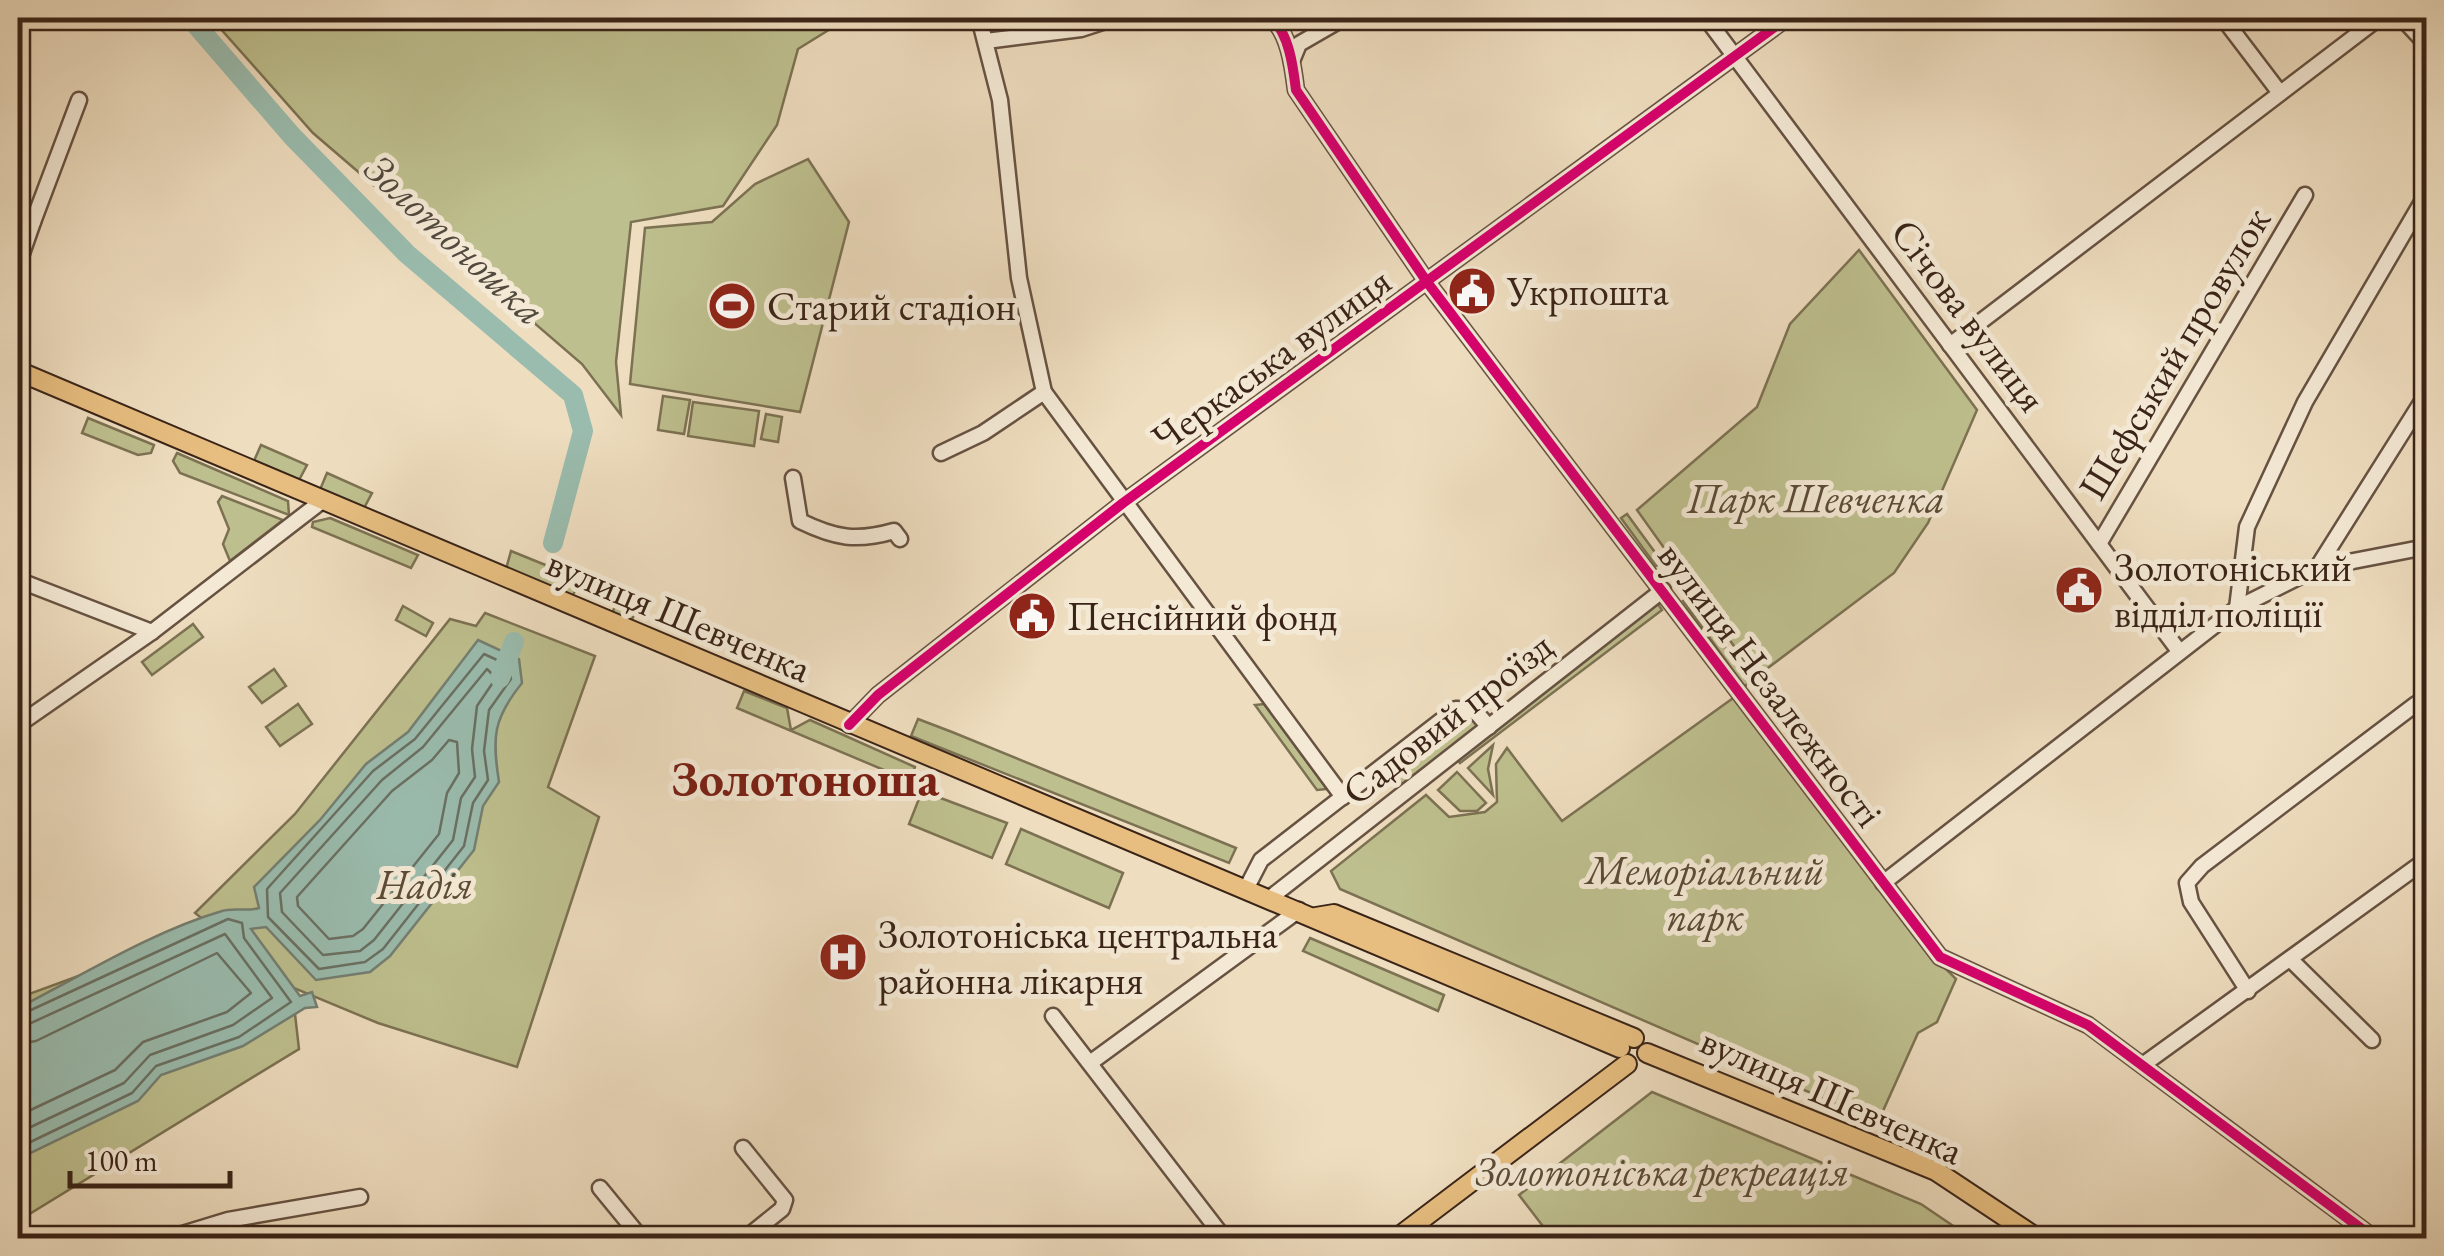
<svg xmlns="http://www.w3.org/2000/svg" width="2444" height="1256" font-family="'EB Garamond',serif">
	<rect width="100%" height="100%" fill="#eeddbf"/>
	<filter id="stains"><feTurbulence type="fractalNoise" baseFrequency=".002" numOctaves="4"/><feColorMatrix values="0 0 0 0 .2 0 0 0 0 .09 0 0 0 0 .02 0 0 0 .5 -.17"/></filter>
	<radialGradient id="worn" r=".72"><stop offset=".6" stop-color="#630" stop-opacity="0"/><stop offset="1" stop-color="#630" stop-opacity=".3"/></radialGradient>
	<!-- green -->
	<g fill="#bebf8e" stroke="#7c7253" stroke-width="2.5">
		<polygon points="211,18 848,18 798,49 777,125 723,206 631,222 616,362 621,415 582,364 313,133"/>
		<polygon points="808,159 849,222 800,412 630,384 645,228 712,222 755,184"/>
		<polygon points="1859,250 1977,410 1928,523 1894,573 1756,677 1637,510 1757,407 1790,324"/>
		<polygon points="663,396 690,400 684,434 658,430"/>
		<polygon points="693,402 759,411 754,446 688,436"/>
		<polygon points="766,414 782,417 778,442 761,439"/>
		<polygon points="88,418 154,445 151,453 138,455 82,433"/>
		<polygon points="261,445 307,465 298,482 253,463"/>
		<polygon points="177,453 288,501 289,515 180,473 173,461"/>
		<polygon points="327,473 372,493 363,510 319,492"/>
		<polygon points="222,496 283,520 230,561 223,544 229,529 218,502"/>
		<polygon points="1627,514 1662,562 1656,566 1621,518"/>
		<polygon points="330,518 418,555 411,568 312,527 313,522"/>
		<polygon points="511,551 639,603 631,622 612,614 615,606 576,589 572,597 506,569"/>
		<polygon points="1689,597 1749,680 1745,687 1683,601"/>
		<polygon points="1658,604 1662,610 1460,763 1455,758"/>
		<polygon points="403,606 433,623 426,636 396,620"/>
		<polygon points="485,613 595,656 548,787 599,817 517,1067 378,1023 284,984 195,913 295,814 450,619 476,626"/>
		<polygon points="193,624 203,637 152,675 142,662"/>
		<polygon points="274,669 286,686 262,703 249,687"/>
		<polygon points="744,691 787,708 791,730 810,720 915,767 910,781 737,708"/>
		<polygon points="1736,696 1918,941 1956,979 1937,1022 1918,1033 1878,1122 1340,889 1331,871 1426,795 1449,817 1485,812 1497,802 1496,764 1507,748 1562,821"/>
		<polygon points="298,704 312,724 280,746 266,727"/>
		<polygon points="1264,704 1327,789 1317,790 1255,705"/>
		<polygon points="1469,713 1478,726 1402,784 1389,768 1456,716"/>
		<polygon points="918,719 952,732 1236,848 1229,863 911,736"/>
		<polygon points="1493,745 1488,769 1493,795 1468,768"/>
		<polygon points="1457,772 1486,803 1477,811 1460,811 1438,790"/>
		<polygon points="922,791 1007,823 992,858 909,824"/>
		<polygon points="1021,829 1123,873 1109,908 1006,864"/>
		<polygon points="1310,938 1444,995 1438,1011 1303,951"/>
		<polygon points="149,950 274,986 295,1014 299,1049 18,1221 18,998"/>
		<polygon points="1652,1092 1921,1204 1971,1238 1552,1238 1519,1195"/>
	</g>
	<!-- water -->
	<path fill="#9abcae" stroke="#747f72" stroke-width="2.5" d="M478,640l41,19 3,24c-29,36 -30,54 -23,99l-16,24 -9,44 -84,106 -20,16 -54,8 -50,-53 -15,2 49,67 12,-4 5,15 -12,1 -62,38 -82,29 -23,26 -118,57 -2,11v-161c65,-33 133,-76 204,-97 12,-4 24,1 37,-3l-5,-21 66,-67 46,-56 42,-32z"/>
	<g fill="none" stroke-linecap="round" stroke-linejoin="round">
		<!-- shore -->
		<g stroke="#6a7063" stroke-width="2.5">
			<polygon points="484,654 508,665 511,679 489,710 484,751 488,780 473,803 464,846 383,949 365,962 319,969 268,917 267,889 373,771 415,739"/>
			<polygon points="487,669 496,678 477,706 472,749 475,777 461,798 453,840 374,940 360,951 323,955 282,912 280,893 382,780 423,747"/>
			<polygon points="449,740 457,742 459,773 447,793 439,834 363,929 353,936 329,939 298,906 297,897 392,791 432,760"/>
			<polyline points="18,1016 228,919 242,923 244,938 291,1002 239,1037 156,1066 132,1093 18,1148"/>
			<polyline points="18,1029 225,934 272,998 233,1025 150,1055 124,1083 18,1133"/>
			<polyline points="18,1044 36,1041 217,953 251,993 227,1012 143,1042 115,1070 18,1116"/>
		</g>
		<!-- river -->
		<g stroke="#9abcae" stroke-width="20">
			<polyline points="190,18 292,136 407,254 573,395 583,431 553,543"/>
			<polyline points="500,678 514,642"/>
		</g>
		<!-- minor casing -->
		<g stroke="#675242" stroke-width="19">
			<g id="minor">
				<polyline points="979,18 1000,100 1019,278 1044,392 1343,797"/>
				<path d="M1271,18c18,15 22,48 25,72l131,192 513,675 148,68 286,213"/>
				<polyline points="1706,18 2179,651"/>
				<polyline points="2223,18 2280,93"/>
				<polyline points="2402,18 2426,44"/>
				<polyline points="986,41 1081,29 1115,18"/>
				<polyline points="1292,61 1299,44 1344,18"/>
				<polyline points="18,215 33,222 18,265"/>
				<polyline points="33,222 79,100"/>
				<polyline points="1950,345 2379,18"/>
				<polyline points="941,453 983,433 1044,392"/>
				<path d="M793,478l7,43c35,17 56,21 94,10l6,8"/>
				<polyline points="2099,544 2305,195"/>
				<polyline points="2317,568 2426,395"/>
				<polyline points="18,580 152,632"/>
				<polyline points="2237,608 2247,527 2305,402 2426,195"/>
				<polyline points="18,725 152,632 322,501"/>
				<polyline points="849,725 878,695 1123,503 1787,18"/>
				<polyline points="1883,883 2237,608 2317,568 2426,547"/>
				<polyline points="1246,889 1261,860 1456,709 1474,710 1489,727"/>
				<polyline points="1270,898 1663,590"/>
				<polyline points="2291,960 2372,1040"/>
				<polyline points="2248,991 2191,902 2187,883 2202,866 2416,704"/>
				<polyline points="1053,1016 1224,1238"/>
				<polyline points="1090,1063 1299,910"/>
				<polyline points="2144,1064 2426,860"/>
				<polyline points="743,1148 785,1200 782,1209 746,1238"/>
				<polyline points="600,1188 641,1238"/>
				<polyline points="169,1238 228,1220 360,1197"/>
			</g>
		</g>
		<!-- major casing -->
		<g stroke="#3a2418" stroke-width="22">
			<g id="major">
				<polyline points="18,371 1620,1048"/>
				<polyline points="1316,917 1334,914 1634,1038"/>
				<polyline points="1647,1053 1936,1171 2037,1238"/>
				<polyline points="1397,1238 1627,1064"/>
			</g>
		</g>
		<!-- minor -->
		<use href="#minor" stroke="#f4e9d5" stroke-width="14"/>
		<!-- major -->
		<use href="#major" stroke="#e7be80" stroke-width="18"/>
		<!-- rail -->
		<polyline stroke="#3a2418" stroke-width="4" stroke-dasharray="18 18" stroke-linecap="butt" points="2046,28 2056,18"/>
		<!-- cycleway casing -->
		<g stroke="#f4e9d5" stroke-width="16">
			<g id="cycleway">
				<path d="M1271,18c18,15 22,48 25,72l131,192 513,675 148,68 286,213"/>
				<polyline points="849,725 878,695 1123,503 1787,18"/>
			</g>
		</g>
		<!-- cycleway -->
		<use href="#cycleway" stroke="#d6006c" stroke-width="10"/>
	</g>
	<!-- icons -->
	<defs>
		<g id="civic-disc" transform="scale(2.5)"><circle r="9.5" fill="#8f2418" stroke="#f4e9d5"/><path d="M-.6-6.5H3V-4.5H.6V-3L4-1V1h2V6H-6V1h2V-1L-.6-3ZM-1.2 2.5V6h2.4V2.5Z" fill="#fff"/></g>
		<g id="stadium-disc" transform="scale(2.5)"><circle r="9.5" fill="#8f2418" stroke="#f4e9d5"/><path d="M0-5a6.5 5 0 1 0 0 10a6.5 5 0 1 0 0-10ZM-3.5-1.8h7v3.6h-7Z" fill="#fff"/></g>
		<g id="hospital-disc" transform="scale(2.5)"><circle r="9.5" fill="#8f2418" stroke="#f4e9d5"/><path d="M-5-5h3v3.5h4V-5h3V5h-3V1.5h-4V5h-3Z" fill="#fff"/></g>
	</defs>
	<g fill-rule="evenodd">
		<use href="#civic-disc" x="1472" y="291"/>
		<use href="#stadium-disc" x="732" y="306"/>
		<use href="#civic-disc" x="2079" y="590"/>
		<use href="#civic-disc" x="1032" y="616"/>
		<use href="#hospital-disc" x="843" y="957"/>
	</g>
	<g text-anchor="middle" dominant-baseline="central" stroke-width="10" stroke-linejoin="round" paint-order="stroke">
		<!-- poi labels -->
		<g font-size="40" fill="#3a2418" stroke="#f4e9d5" text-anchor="start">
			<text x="1507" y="291">Укрпошта</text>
			<text x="767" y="306">Старий стадіон</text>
			<text x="2114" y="567">Золотоніський<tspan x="2114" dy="46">відділ поліції</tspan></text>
			<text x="1067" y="616">Пенсійний фонд</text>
			<text x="878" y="934">Золотоніська центральна<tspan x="878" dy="46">районна лікарня</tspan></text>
		</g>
		<!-- street labels -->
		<g font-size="40" fill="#3a2418" stroke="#f4e9d5">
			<text transform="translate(1969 315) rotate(53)">Січова вулиця</text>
			<text transform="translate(2174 353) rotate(-59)">Шефський провулок</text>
			<text transform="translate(1271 359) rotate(-36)">Черкаська вулиця</text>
			<text transform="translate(679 615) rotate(23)">вулиця Шевченка</text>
			<text transform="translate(1771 684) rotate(53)">вулиця Незалежності</text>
			<text transform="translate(1447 718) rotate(-38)">Садовий проїзд</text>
			<text transform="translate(1832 1095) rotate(24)">вулиця Шевченка</text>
		</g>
		<!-- park labels -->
		<g font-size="40" font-style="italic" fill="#5b4b36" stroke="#f4e9d5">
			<text x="1816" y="498">Парк Шевченка</text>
			<text x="1705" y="870">Меморіальний<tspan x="1705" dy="46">парк</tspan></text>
			<text x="425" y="884">Надія</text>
			<text x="1662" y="1171">Золотоніська рекреація</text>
		</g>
		<!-- water labels -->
		<g font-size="42" font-style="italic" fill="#524a3e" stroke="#f4e9d5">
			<text transform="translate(455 239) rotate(43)">Золотоношка</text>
		</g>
		<!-- district labels -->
		<g font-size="50" font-weight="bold" fill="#7a1f14" stroke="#f4e9d5">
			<text x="805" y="778">Золотоноша</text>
		</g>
	</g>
	<!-- margin -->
	<rect width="2444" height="1256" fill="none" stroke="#eeddbf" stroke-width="60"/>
	<rect x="20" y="20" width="2404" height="1216" fill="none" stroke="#3a2418" stroke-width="5"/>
	<rect x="30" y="30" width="2384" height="1196" fill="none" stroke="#3a2418" stroke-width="2.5"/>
	<!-- scale -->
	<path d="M70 1171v15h160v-15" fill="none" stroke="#3a2418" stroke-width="5"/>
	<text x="85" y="1171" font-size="30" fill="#3a2418" stroke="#f4e9d5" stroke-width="8" paint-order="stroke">100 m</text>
	<rect width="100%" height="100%" filter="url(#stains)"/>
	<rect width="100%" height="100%" fill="url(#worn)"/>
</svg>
